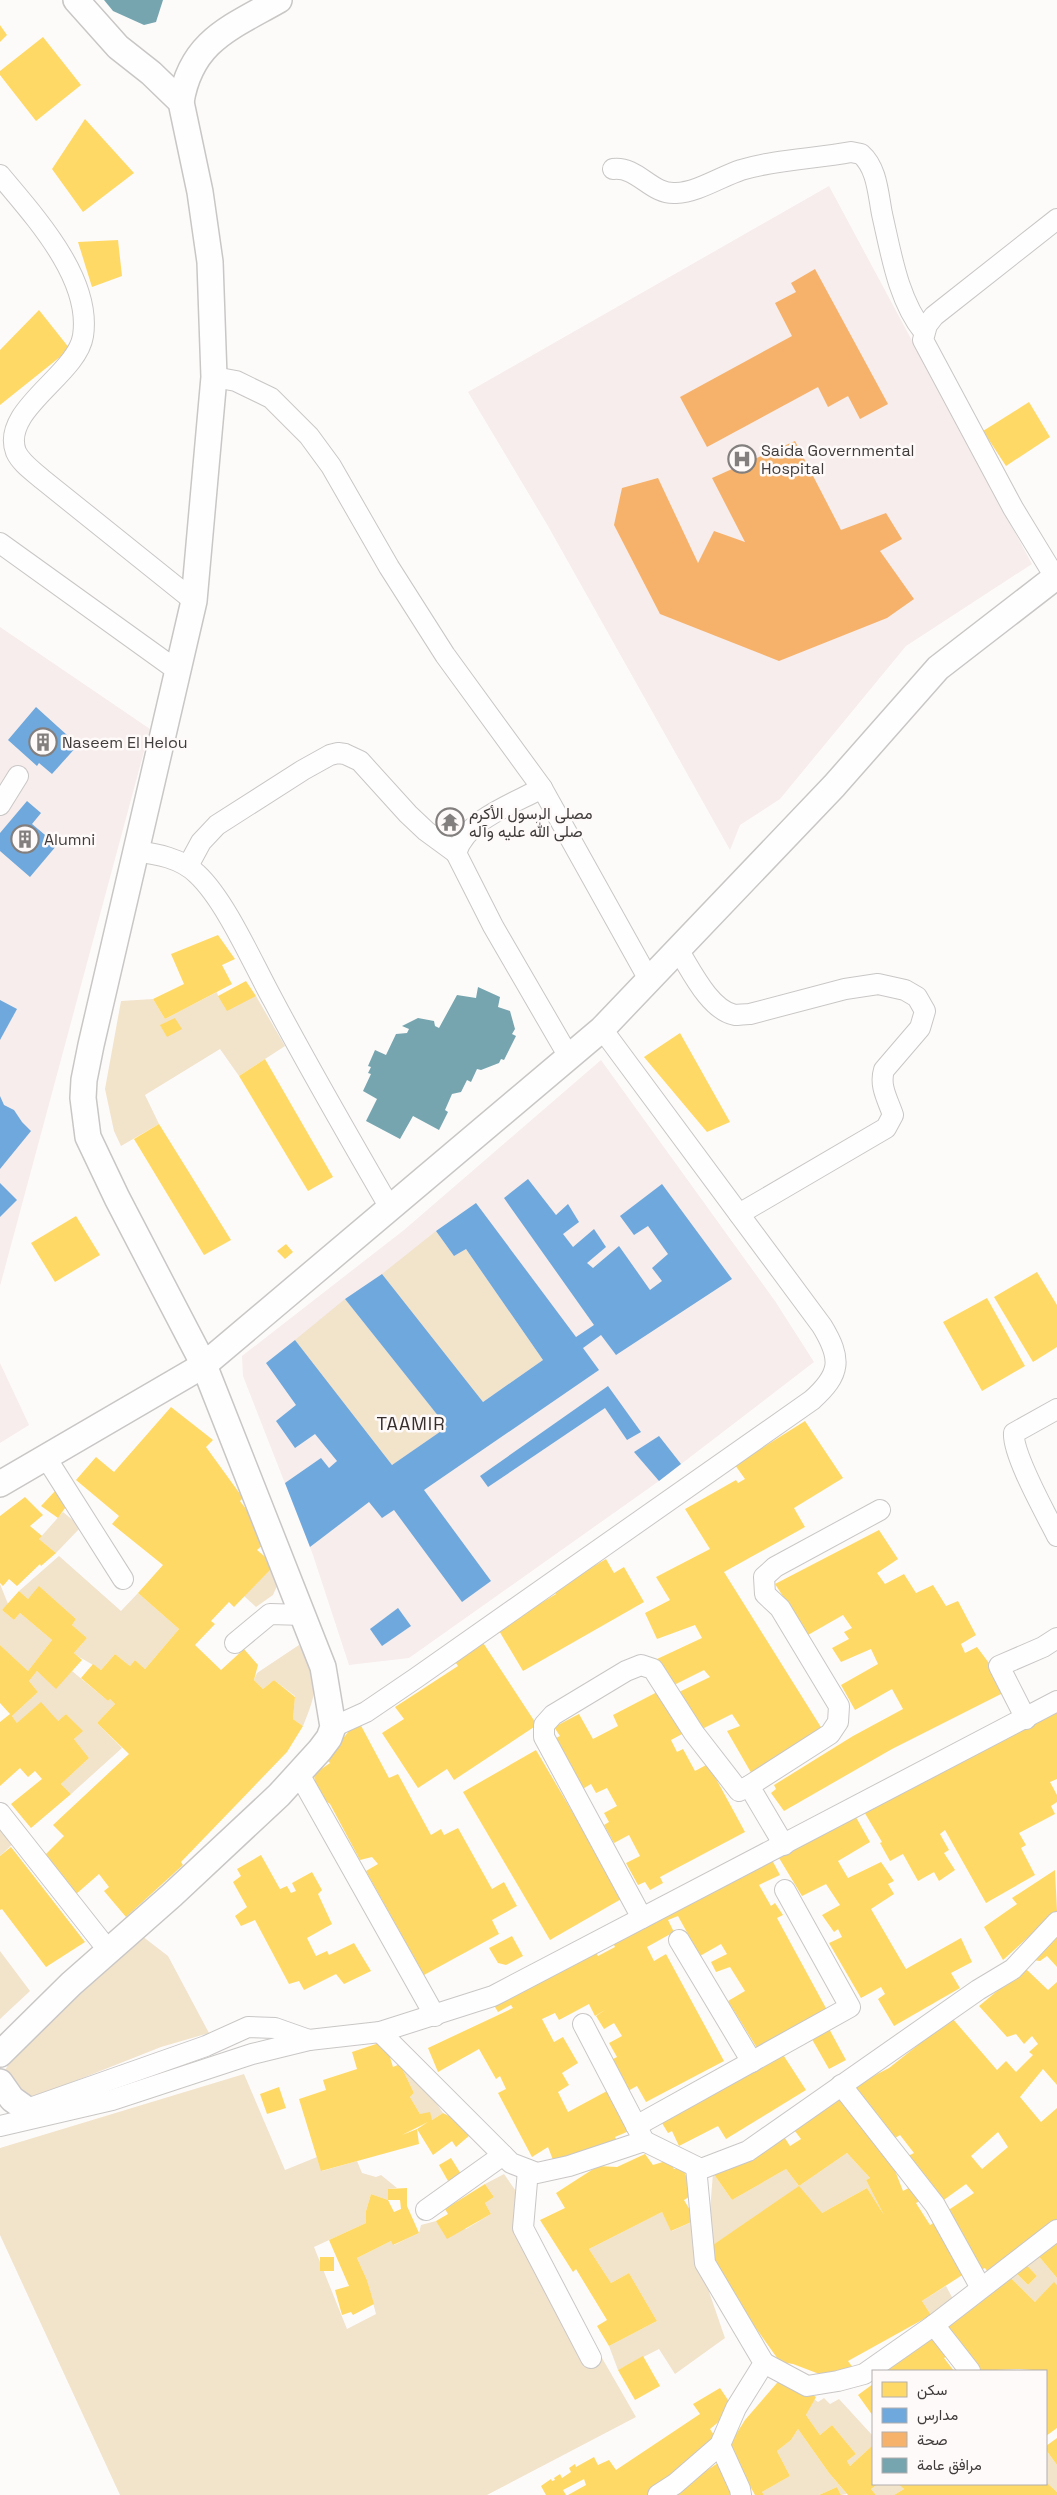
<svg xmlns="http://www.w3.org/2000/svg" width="1057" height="2495" font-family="'Space Grotesk',Vazirmatn,sans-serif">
	<rect width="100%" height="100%" fill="#fdfbfa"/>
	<!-- built -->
	<g fill="#f6edec">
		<polygon points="829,186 1032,564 906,646 780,799 740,825 730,850 548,526 468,392"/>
		<polygon points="0,627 150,729 0,1286"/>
		<polygon points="601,1060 775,1301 814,1362 659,1481 409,1658 349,1665 313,1555 243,1376 242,1356 404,1230"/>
		<polygon points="0,1363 29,1425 0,1443"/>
	</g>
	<!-- green -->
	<g fill="#f2e3cb">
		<polygon points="217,992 218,996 256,996 285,1046 239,1076 220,1049 145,1095 159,1124 121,1146 114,1131 105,1089 121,1001 153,999 165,1019"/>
		<polygon points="436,1231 454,1256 466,1249 543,1360 483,1402 382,1274"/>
		<polygon points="345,1299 447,1427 392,1465 295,1340"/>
		<polygon points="63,1512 81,1527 56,1553 39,1539"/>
		<path d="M59,1556l62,55 17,-18 41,36 -34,40 -10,-9 -5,6 -15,-12 -14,16c-9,-7 -19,-10 -27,-17l13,-15 -15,-13 4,-6 -36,-32 -12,12 -9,-8z"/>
		<polygon points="275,1565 281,1577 273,1595 256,1607 244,1596"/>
		<polygon points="0,1584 8,1604 2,1610 14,1620 20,1613 52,1640 28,1671 0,1645"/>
		<path d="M299,1645c21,34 19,45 4,81l-10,-7 2,-23 -21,-16 -11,9 -9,-9 3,-7z"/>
		<polygon points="37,1671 56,1688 72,1671 108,1701 110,1699 115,1704 97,1723 122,1748 71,1794 61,1784 89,1758 74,1739 82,1731 66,1714 58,1721 17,1723 12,1716 38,1692 29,1681"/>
		<polygon points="0,1821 18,1839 0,1856"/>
		<polygon points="142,1936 168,1956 209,2033 161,2047 27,2100 5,2071 12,2056 78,1990"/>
		<polygon points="0,1951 30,1991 0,2019"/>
		<polygon points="400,2064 430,2094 443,2113 432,2120 420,2114 410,2097 414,2093"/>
		<polygon points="244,2074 285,2170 317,2157 322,2171 357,2161 362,2173 376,2177 381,2175 397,2188 388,2189 388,2200 371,2194 366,2211 366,2223 314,2247 347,2329 376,2314 367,2280 357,2258 391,2241 394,2245 419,2233 421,2225 436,2221 466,2229 491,2214 485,2203 494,2197 485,2184 504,2174 518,2194 533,2238 636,2417 487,2495 120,2495 0,2235 0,2148"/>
		<polygon points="847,2153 870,2178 866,2180 887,2220 867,2188 822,2213 745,2224 707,2249 713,2173 732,2200 786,2169 799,2186"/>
		<polygon points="662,2212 672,2231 696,2220 706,2283 725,2338 675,2374 659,2349 618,2370 609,2346 657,2321 629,2273 611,2283 589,2249"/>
		<polygon points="1036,2253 1057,2278 1057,2285 1035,2302 1009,2276 1014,2271 1028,2285 1037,2276 1025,2263"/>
		<polygon points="946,2286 953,2299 931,2315 922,2301"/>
		<polygon points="824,2398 830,2404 839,2399 873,2436 873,2445 850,2466 847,2461 856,2454 832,2425 820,2435 806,2415 814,2399 818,2402"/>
		<polygon points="798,2429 829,2473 847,2494 841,2495 837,2487 819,2495 764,2495 762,2492 790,2476 777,2451 791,2440"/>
		<polygon points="1046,2450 1057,2465 1057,2492 1046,2482"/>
		<polygon points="878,2484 898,2484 904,2489 894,2495 876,2495 871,2489"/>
	</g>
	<!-- homes -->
	<g fill="#ffd966" fill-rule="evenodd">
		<polygon points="0,25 7,35 0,42"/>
		<polygon points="43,37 81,85 36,121 0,75 0,71"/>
		<polygon points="85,119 134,173 83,212 52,169"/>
		<polygon points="118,240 122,276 92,287 78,242"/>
		<polygon points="39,310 70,349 0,405 0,350"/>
		<polygon points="1029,402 1050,437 1006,466 983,431"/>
		<polygon points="218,935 235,959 222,965 232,984 165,1019 153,999 184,984 171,954"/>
		<polygon points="246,981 256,996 227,1011 218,996"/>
		<polygon points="175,1018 182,1029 167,1037 160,1025"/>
		<polygon points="680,1033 730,1122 707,1132 644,1057"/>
		<polygon points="265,1059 333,1177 308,1191 239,1076"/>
		<polygon points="159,1124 231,1240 204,1255 134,1139"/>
		<polygon points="76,1216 100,1255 55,1282 31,1243"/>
		<polygon points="286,1244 293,1252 285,1259 277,1251"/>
		<polygon points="1037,1272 1057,1305 1057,1347 1033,1362 994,1297"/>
		<polygon points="987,1298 1025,1366 982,1391 943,1322"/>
		<polygon points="171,1407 213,1440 206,1447 243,1498 240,1501 262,1530 264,1544 257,1550 275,1565 234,1607 229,1602 211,1621 215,1624 195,1645 221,1670 244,1649 258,1665 254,1680 263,1689 274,1680 295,1697 293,1719 303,1726 287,1752 181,1862 183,1865 126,1917 104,1891 109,1887 99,1874 75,1895 42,1858 64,1836 53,1825 129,1754 97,1723 115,1704 110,1699 108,1701 81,1678 93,1664 101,1670 115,1654 130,1666 135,1660 145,1669 179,1629 138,1593 163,1565 112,1524 119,1516 76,1480 96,1457 114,1472"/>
		<polygon points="805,1421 843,1478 794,1508 805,1527 724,1572 824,1732 753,1776 727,1731 740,1726 732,1714 698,1731 675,1694 710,1677 704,1670 672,1686 657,1659 702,1638 695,1625 657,1639 645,1613 670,1600 656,1577 710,1549 685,1509 736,1480 738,1483 745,1479 735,1465"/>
		<polygon points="56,1490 70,1501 58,1518 41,1506"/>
		<polygon points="25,1497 43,1515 30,1526 42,1536 39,1539 56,1553 41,1566 40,1564 17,1586 9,1579 3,1586 0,1583 0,1516"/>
		<polygon points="879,1530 898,1559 877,1573 885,1584 904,1574 916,1593 933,1585 946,1606 958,1601 976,1635 961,1644 965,1653 977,1647 1009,1690 892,1749 784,1811 771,1793 776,1789 774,1785 853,1736 903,1709 892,1689 855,1710 841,1685 878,1664 871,1649 841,1662 832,1648 849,1639 844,1632 852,1628 843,1615 808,1635 775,1584"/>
		<polygon points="606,1559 614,1573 624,1567 644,1602 523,1671 498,1629 556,1594 553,1590"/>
		<polygon points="39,1586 76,1619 72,1625 87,1638 74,1653 82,1660 56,1689 37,1671 29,1681 38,1692 12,1716 17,1723 41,1702 58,1721 66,1714 83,1731 74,1739 89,1758 61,1784 71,1794 31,1828 11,1804 42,1779 35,1771 28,1777 20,1768 0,1786 0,1722 10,1714 0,1703 0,1645 28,1671 52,1640 20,1613 14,1620 2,1610 19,1591 28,1599"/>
		<polygon points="480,1638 537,1725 454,1780 447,1769 418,1788 382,1733 404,1719 395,1707 458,1666 451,1656"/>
		<polygon points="661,1690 684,1733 671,1740 677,1752 683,1749 695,1771 708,1764 745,1832 660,1877 663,1883 650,1890 645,1882 638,1885 626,1863 640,1856 629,1835 614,1843 604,1825 609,1822 604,1813 617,1806 607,1788 596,1793 591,1784 579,1791 552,1740 560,1736 554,1727 579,1714 593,1739 618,1726 613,1715"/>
		<polygon points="1057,1708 1057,1779 1050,1782 1057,1795 1057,1802 1051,1806 1055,1814 1019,1833 1026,1845 1021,1848 1035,1875 986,1903 945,1830 940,1834 949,1850 944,1853 955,1870 939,1881 934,1872 918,1881 903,1854 890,1861 880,1843 882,1842 863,1810"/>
		<polygon points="358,1720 389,1778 398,1774 431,1835 441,1829 444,1835 458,1828 492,1889 504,1882 517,1906 492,1920 499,1934 424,1975 366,1871 378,1864 372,1857 360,1860 330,1804 316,1794 314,1774 330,1763 326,1759"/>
		<polygon points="536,1750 623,1898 550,1940 463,1792"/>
		<polygon points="853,1812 870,1842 838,1861 848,1878 881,1862 894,1881 888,1884 894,1894 871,1909 906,1969 961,1938 972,1962 951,1973 960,1988 894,2026 878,1999 885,1994 881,1987 861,1998 829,1943 842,1937 838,1929 834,1932 822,1915 840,1905 826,1884 802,1896 776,1853"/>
		<polygon points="11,1847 85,1942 46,1967 2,1909 0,1910 0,1856"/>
		<polygon points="261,1855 280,1889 287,1886 291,1893 296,1891 292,1883 312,1872 322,1890 318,1894 332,1924 307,1938 316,1956 327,1951 329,1955 354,1943 371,1971 344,1984 336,1974 304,1990 299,1981 289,1984 255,1920 241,1926 235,1916 247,1907 233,1882 241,1876 237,1869"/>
		<polygon points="771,1858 780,1875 759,1885 771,1906 775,1903 783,1915 777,1918 827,2010 757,2048 728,2001 745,1991 730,1967 716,1972 711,1962 727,1954 721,1944 700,1956 678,1916 668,1920 674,1932 647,1947 654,1961 666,1954 724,2061 646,2102 637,2086 626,2092 609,2061 617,2057 609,2043 622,2036 614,2023 604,2029 596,2016 605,2010 595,2016 589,2004 559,2020 555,2013 542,2019 554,2042 563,2037 578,2063 562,2073 569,2085 558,2092 568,2112 607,2091 629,2131 615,2137 617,2141 553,2160 548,2147 532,2157 498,2093 506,2089 500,2076 496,2079 479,2049 438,2072 428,2048 513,2008 511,2005 498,2012 492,2002 593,1948 598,1956 615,1947 611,1939"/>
		<polygon points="1055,1870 1057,1911 1003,1960 984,1927 1017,1904 1012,1898"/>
		<polygon points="1057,1930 1057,1967 1047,1956 1040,1961 1033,1960"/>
		<polygon points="512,1936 523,1956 506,1965 498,1963 489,1948"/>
		<path d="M1025,1968l23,22 9,-8v103l-14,-16 -23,28 21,25 16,-14v117l-67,50 -5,-7 -8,4 -30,-61 27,-18 -8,-9 -25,18 -35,-45 8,-4 -14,-18 -10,6 -40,-53 39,-20 63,-50 45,52 9,-9 10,11 17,-17 -4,-3 9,-8 -6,-8 -8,8 -8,-10 -9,3 -28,-31zM998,2132l10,15 -26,22 -11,-13z"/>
		<polygon points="827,2025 846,2060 829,2069 809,2034"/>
		<path d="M385,2041l8,26 7,-3 14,29 -4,4 10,17 10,-2 2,8 11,-7 14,7 13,15 -14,12 -4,-6 -19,14 -16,-26 2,15 -98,27 -22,-72 27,-9 -3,-10 34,-11 -5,-17zM428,2122l-11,7 -15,6z"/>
		<polygon points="782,2053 806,2090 726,2139 718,2126 679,2146 672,2131 668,2133 659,2118"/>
		<polygon points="279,2087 286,2108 267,2114 260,2094"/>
		<polygon points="842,2088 894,2168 903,2191 916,2184 925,2198 916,2203 930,2225 940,2219 967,2272 922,2301 931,2315 848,2361 854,2369 835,2380 793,2364 780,2362 745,2313 707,2249 799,2186 822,2213 867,2188 884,2215 866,2180 870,2178 847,2153 799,2186 786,2169 732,2200 713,2173 783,2135 790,2146 801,2139 791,2126"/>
		<polygon points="645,2154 653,2165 669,2160 674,2169 682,2167 694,2194 684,2200 696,2220 671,2231 662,2212 589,2249 611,2283 629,2273 657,2321 609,2346 597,2326 607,2320 576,2269 573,2272 540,2220 565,2208 556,2193 573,2182 598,2166 617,2167"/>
		<polygon points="451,2158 461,2174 448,2181 439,2165"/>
		<polygon points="485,2184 494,2197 485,2203 491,2214 447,2239 436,2221 448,2214 445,2209"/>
		<path d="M407,2188v18l12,27 -26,12 -2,-4 -34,17 10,22 7,24 -21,11 -2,-3 -9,3 -7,-25 14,-4 -20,-46 37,-17v-12l5,-17 17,6v-11zM388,2200h12l1,9 -7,3z"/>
		<polygon points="1057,2237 1057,2278 1036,2253"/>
		<rect x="320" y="2257" width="14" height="14"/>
		<polygon points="1021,2259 1037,2276 1028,2285 1011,2268"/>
		<polygon points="1009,2276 1035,2302 1054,2282 1057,2285 1057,2428 1046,2436 1046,2371 1019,2369 975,2371 944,2331"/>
		<polygon points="934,2334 949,2355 944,2358 954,2371 890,2371 888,2368"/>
		<polygon points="643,2356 660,2386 635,2400 618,2370"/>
		<polygon points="783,2376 816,2397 806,2415 820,2435 832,2425 856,2454 847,2461 850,2466 873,2445 873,2484 878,2484 871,2489 876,2495 848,2495 829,2473 798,2429 791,2440 777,2451 790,2476 762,2492 764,2495 755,2495 728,2447 745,2420"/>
		<polygon points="873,2384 873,2416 858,2395"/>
		<polygon points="720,2388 734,2409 710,2429 718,2441 654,2495 568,2495 586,2485 584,2479 563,2490 566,2495 546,2495 541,2486 551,2479 552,2481 555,2480 554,2478 560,2474 562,2478 571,2472 569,2468 575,2464 576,2467 594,2457 598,2465 609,2460 616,2470 700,2414 693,2404"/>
		<polygon points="1057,2438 1057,2465 1046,2450 1046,2446"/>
		<polygon points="721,2461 734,2495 671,2495 674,2492"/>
		<polygon points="1046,2482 1057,2492 1057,2495 894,2495 904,2489 898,2484 1046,2484"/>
		<polygon points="837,2487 841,2495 819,2495"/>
	</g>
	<!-- schools -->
	<g fill="#6fa8dc">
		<polygon points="36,707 78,745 52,774 39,763 37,766 8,740"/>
		<polygon points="27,801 41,813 32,824 57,845 30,877 0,851 0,833"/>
		<polygon points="0,1000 17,1009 0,1040"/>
		<polygon points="0,1096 4,1105 14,1110 22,1122 31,1131 0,1169"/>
		<polygon points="528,1179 556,1215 568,1204 579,1222 563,1234 573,1247 594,1229 606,1247 587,1263 593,1268 619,1246 650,1290 662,1281 652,1268 668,1254 648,1226 634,1235 620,1216 662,1184 732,1279 616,1355 601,1335 583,1348 599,1370 424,1490 491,1581 462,1602 394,1510 382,1518 369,1502 310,1547 285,1483 321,1458 329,1468 337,1461 315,1434 295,1448 276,1421 296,1405 266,1363 295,1340 392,1465 447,1427 345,1299 382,1274 483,1402 543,1360 466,1249 454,1256 436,1231 476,1203 576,1337 594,1325 504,1198"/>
		<polygon points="0,1183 17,1200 0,1217"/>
		<polygon points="608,1386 641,1432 627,1440 605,1408 488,1487 480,1476"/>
		<polygon points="659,1436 681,1464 659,1481 634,1452"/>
		<polygon points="398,1608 411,1626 382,1646 370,1629"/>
	</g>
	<!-- health -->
	<g fill="#f6b26b">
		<polygon points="815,269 888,404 860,419 848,396 828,407 818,387 707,447 680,397 792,336 775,303 796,292 791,283"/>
		<polygon points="795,441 841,530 886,513 902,539 880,551 914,599 887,618 779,661 660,614 614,525 622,488 658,478 698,563 714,531 745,542 712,478"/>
	</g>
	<!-- public -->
	<g fill="#76a5af">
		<polygon points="104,0 163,0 156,22 144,25 113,11"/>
		<polygon points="478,987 500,997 498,1007 510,1011 515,1029 512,1034 516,1036 504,1060 501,1059 499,1063 481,1070 477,1069 471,1082 467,1080 461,1092 452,1094 445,1110 448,1112 439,1130 413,1116 400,1139 366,1121 377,1099 363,1091 371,1074 368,1073 371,1067 368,1066 375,1050 386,1055 396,1034 407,1033 409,1029 402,1026 418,1018 434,1021 435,1026 439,1028 457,995 476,998"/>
	</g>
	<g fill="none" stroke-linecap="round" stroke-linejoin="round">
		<!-- minor casing -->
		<g stroke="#c9c7c6" stroke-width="22">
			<g id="minor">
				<path d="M613,169c25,-3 38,26 63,24 22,-1 44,-16 65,-23 36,-11 74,-11 110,-18l10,2c16,14 17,39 21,60 9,39 16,86 42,118"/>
				<path d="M0,175c34,41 92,103 83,161 -6,39 -83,74 -67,116 5,11 17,19 26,27l152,122"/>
				<polyline points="214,377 236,381 271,398 309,436 331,466 389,567 445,655 542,788 648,978"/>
				<polyline points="0,543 178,671"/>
				<polyline points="1055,577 1013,508 923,340 927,325 934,316 1057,219"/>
				<path d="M542,788c-29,16 -75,31 -86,65l37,73 76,131"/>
				<polyline points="0,805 18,776"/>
				<path d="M135,851c22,3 46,7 62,23 29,27 56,90 76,126 37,70 77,139 117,208"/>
				<polyline points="188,866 201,842 217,825 303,770 330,755 338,753 345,754 360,761 408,814 426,831 456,853"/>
				<path d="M677,948c13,20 32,62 58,67 4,0 10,-1 15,-1l95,-25 33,-5 27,6 12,7 8,14 -5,17 -36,42c-5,16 4,30 9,45l-7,13 -147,86"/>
				<path d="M1057,1409l-43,24c-2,21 32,81 43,103"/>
				<polyline points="45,1456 123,1579"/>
				<polyline points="235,1643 270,1614 304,1615"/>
				<polyline points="1026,1719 999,1666 1043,1647 1057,1638"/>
				<path d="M333,1727l33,-15 50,-34 396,-278c29,-26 30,-41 10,-74l-220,-297"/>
				<polyline points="299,1774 435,2016"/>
				<polyline points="749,1786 784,1845"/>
				<polyline points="0,1813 108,1950"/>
				<polyline points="642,1918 544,1737 544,1725 553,1715 626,1671 641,1665 653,1669 694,1733 739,1791 749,1786 830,1734 838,1722 839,1706 780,1608 765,1594 764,1577 775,1567 880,1510"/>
				<polyline points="679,1940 752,2062"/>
				<polyline points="583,2024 642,2137"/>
				<polyline points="380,2032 511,2163 537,2173 569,2166 644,2141 701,2169 748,2151 978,1990 1013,1969 1057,1922"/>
				<polyline points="841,2085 935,2205 981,2288"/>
				<polyline points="33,2107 206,2046 248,2027 275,2028 309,2040"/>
				<polyline points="0,2126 112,2100 252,2054 309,2040 380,2032 493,1996 1057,1701"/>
				<polyline points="636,2126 850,2007 785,1890"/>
				<polyline points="528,2170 523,2228 591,2358"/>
				<polyline points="426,2210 503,2155"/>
				<polyline points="934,2325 1057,2230"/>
				<polyline points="764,2363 807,2386 838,2381 864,2374 934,2325 970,2371"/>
				<polyline points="720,2445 740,2489 741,2495"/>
				<polyline points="658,2495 675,2484 720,2445 736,2408 764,2363 705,2263 696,2167"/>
			</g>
		</g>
		<!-- tertiary casing -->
		<g stroke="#c9c7c6" stroke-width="28">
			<g id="tertiary">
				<path d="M181,102c10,-61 49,-74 98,-102"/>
				<polyline points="0,1484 204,1365 602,1029 834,786 938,668 1057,576"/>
				<polyline points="0,2054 71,1984 172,1895 279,1795 320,1750 329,1738 333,1727 323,1667 204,1365 117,1198 88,1137 83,1098 84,1080 91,1045 194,601 214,377 210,262 200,192 181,102 151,73 118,47 76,0"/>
				<polyline points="0,2082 12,2099 26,2109"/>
			</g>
		</g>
		<!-- minor -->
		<use href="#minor" stroke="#fffefe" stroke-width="20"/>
		<!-- tertiary -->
		<use href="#tertiary" stroke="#fffefe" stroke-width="25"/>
	</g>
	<!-- icons -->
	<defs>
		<g id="hospital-ring" transform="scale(1.4375)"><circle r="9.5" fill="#fefaf9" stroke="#827f7e" stroke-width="1.5"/><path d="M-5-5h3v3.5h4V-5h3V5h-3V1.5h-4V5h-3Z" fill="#827f7e"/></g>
		<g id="building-ring" transform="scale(1.4375)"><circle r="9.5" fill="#fefaf9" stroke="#827f7e" stroke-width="1.5"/><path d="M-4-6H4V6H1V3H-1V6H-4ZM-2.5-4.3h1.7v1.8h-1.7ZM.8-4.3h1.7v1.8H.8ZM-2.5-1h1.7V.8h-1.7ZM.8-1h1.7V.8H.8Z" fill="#827f7e"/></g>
		<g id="temple-ring" transform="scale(1.4375)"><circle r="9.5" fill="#fefaf9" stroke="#827f7e" stroke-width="1.5"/><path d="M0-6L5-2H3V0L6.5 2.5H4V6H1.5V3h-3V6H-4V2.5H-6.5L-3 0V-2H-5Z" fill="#827f7e"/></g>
	</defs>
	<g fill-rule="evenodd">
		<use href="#hospital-ring" x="742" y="459"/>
		<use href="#building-ring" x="43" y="742"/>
		<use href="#temple-ring" x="450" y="822"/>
		<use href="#building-ring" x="25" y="839"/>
	</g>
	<g text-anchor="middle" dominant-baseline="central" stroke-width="5" stroke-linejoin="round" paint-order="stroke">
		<!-- poi labels -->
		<g font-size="16" fill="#403c3b" stroke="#fefaf9" text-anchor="start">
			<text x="761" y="450">Saida Governmental<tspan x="761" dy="18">Hospital</tspan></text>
			<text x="62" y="742">Naseem El Helou</text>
			<text x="469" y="813">مصلى الرسول الأكرم<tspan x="469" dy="18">صلى الله عليه وآله</tspan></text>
			<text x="44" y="839">Alumni</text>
		</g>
		<!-- neighbourhood labels -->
		<g font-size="18" letter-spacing="1" fill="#372f2e" stroke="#fefaf9">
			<text x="411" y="1423">TAAMIR</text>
		</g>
	</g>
	<!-- legend -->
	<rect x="872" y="2370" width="175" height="115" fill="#fefaf9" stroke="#b2aead"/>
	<rect x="882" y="2382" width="25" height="15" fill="#ffd966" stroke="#b2aead"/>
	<text x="917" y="2395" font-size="15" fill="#403c3b">سكن</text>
	<rect x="882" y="2408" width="25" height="15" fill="#6fa8dc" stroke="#b2aead"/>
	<text x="917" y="2420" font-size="15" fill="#403c3b">مدارس</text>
	<rect x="882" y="2432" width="25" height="15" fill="#f6b26b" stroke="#b2aead"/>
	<text x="917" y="2445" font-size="15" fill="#403c3b">صحة</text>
	<rect x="882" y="2458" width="25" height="15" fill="#76a5af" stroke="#b2aead"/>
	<text x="917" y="2470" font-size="15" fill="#403c3b">مرافق عامة</text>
</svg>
